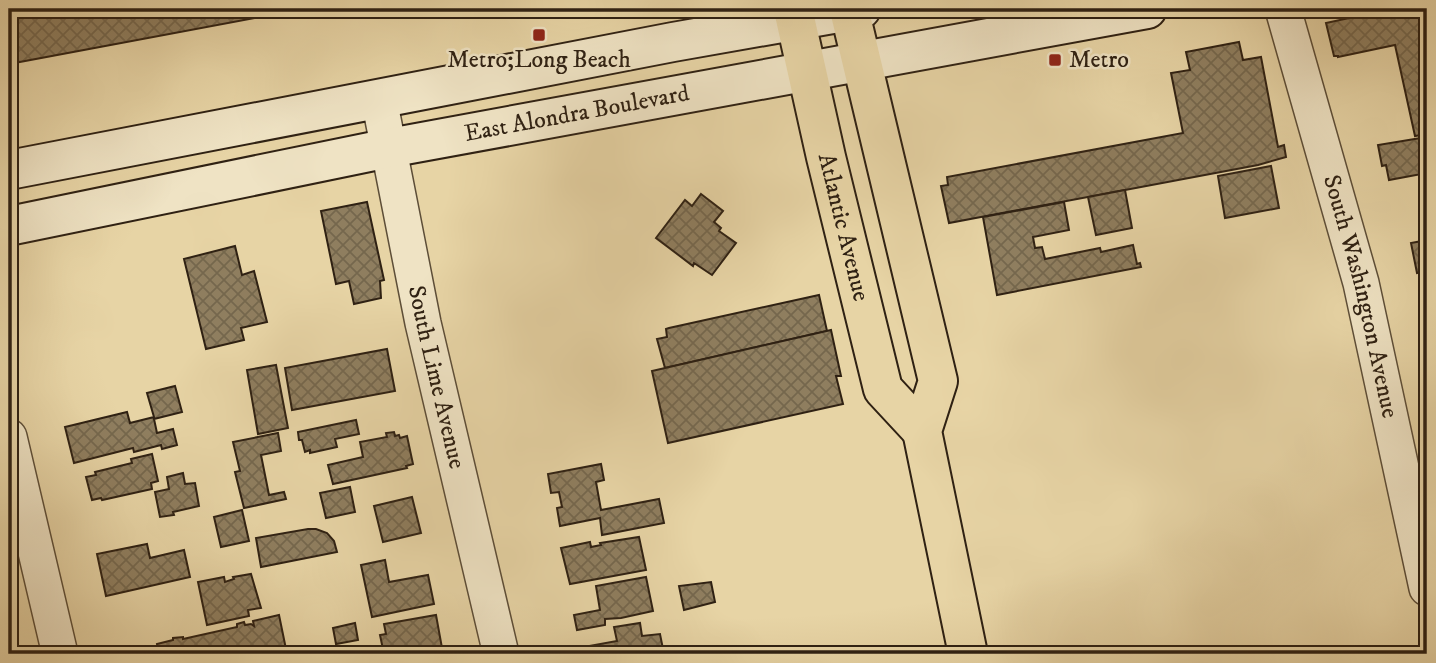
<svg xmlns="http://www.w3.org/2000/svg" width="1436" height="663" font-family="'IM FELL DW Pica',serif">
	<defs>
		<pattern id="building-cross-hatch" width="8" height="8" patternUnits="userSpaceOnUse" patternTransform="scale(1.75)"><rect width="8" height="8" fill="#8f7e5f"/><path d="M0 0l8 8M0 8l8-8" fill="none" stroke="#75674d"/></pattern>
	</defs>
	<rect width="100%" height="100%" fill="#e7d4a5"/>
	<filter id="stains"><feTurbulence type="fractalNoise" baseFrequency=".00286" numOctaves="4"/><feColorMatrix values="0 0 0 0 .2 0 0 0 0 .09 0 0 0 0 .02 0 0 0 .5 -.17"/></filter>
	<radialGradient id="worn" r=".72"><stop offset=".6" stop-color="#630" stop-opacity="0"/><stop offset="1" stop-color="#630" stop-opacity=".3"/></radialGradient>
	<!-- building -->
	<g fill="url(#building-cross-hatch)" stroke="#2f2113" stroke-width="2">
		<polygon points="9,9 303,9 9,64"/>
		<polygon points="1391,9 1427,9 1427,134 1415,136 1395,45 1338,57 1338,56 1334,56 1326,23"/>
		<polygon points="1239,42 1243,60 1261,57 1278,147 1284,145 1286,157 1258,165 949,223 941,186 948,185 947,177 1183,133 1171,73 1190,70 1186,52"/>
		<polygon points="1427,137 1427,173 1389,180 1386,165 1382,166 1378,145"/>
		<polygon points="1271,166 1279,208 1225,218 1218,176"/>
		<polygon points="1125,190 1132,228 1096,235 1088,197"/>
		<polygon points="701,194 723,211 714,222 721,228 719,231 736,243 712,275 694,263 693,266 656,238 685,200 692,206"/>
		<polygon points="367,202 384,280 380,281 381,298 354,304 349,281 336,284 321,211"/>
		<polygon points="1064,202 1069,230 1033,237 1035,248 1042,247 1045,259 1100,248 1101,252 1133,245 1137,264 1140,263 1141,267 997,295 983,217"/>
		<polygon points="1427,240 1427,271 1417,273 1411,243"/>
		<polygon points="235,246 242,275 254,271 267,322 241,328 244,340 206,349 184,259"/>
		<polygon points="819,295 827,331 665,368 657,339 667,337 666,329 669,328"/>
		<polygon points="831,330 841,376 836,376 843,404 668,443 652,371"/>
		<polygon points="387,349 395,391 292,410 285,368"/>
		<polygon points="276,365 288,428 258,434 247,370"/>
		<polygon points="175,386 182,412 154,419 157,433 173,429 177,445 162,449 161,445 134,452 133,448 74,463 65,427 127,412 130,423 154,417 147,393"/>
		<polygon points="356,420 359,434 335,439 337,447 310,453 310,450 305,452 302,440 299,440 298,432"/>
		<polygon points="394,432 395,436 399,435 400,438 407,436 413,464 406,466 407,468 333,484 328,465 363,457 360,442 387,437 386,433"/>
		<polygon points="278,433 281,451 261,455 269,495 284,492 286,499 244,508 235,472 240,471 233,442"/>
		<polygon points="152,454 158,481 151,483 152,489 102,500 101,498 92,500 86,477 96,475 95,472 132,463 131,459"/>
		<polygon points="601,464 604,480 596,482 601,510 659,499 664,523 602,535 600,518 560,526 557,508 562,507 559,492 551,493 548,474"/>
		<polygon points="183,473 185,484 195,483 199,506 173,512 174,515 160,517 155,492 169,489 167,477"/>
		<polygon points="350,487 355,512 326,518 320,493"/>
		<polygon points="412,497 421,533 383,542 374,506"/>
		<polygon points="242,510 249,541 221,547 214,517"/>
		<polygon points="308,529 316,529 327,533 334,541 337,552 261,567 256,538"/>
		<polygon points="639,537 646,570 570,584 561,548 590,542 591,547 601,545 600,543"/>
		<polygon points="147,544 150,558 184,550 190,577 106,596 97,554"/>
		<polygon points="385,560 389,582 428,575 434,604 372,617 361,565"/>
		<polygon points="251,574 261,608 248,610 249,616 207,625 198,582 224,577 225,582 234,579 233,577"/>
		<polygon points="646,577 653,611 621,618 605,619 605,625 577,630 574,615 600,610 596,586"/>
		<polygon points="711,582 715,602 684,610 679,586"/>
		<polygon points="279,615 287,654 291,654 159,654 157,644 173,640 173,638 183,637 183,639 237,627 237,624 244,622 245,625 251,624 254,626 253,621"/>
		<polygon points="436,615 442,648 437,649 438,654 384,654 380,635 386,634 384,624"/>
		<polygon points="355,623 358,640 336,644 333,628"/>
		<polygon points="640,623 642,636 660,634 664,654 579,654 578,648 617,641 614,627"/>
	</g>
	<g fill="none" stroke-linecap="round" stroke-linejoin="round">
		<!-- minor casing -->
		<g stroke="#5d4e38" stroke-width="38">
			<g id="minor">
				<path id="s1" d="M1283,9l78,274 66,305"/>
				<path id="s2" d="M379,99l44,224 78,331"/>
				<polyline points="9,437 60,654"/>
			</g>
		</g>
		<!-- secondary casing -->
		<g stroke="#2f2113" stroke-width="42">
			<g id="secondary">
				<polyline points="9,170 673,42 861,9"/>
				<path id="s3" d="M9,226l380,-78 758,-139"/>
			</g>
		</g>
		<!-- primary casing -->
		<g stroke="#2f2113" stroke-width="42">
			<g id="primary">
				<path id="s4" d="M793,9l33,148 57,232 39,42"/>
				<polyline points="849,9 938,381 922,431 968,654"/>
			</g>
		</g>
		<!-- minor -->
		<use href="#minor" stroke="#efe3c4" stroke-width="35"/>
		<!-- secondary -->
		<use href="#secondary" stroke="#efe3c4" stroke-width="38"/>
		<!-- primary -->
		<use href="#primary" stroke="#e7d4a5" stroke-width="38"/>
	</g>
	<!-- markers -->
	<g fill="#8f2418" stroke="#efe3c4" stroke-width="2.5">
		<rect x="532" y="28" width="14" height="14" rx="3.5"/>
		<rect x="1048" y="53" width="14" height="14" rx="3.5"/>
	</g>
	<g text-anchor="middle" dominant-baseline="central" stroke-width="5" stroke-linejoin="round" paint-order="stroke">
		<!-- poi labels -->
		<g font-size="24" fill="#2f2113" stroke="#efe3c4">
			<text x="539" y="60">Metro;Long Beach</text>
			<text x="1069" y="60" text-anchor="start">Metro</text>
		</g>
		<!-- street labels -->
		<g font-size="24" fill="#2f2113" stroke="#efe3c4">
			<text stroke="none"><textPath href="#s3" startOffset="579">East Alondra Boulevard</textPath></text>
			<text stroke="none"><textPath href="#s4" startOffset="224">Atlantic Avenue</textPath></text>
			<text stroke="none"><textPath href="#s1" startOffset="298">South Washington Avenue</textPath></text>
			<text stroke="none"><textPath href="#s2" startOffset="284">South Lime Avenue</textPath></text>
		</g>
	</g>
	<!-- margin -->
	<rect width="1436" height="663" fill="none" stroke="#e7d4a5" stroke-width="35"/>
	<rect x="10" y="10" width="1415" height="642" fill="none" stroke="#2f2113" stroke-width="3.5"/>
	<rect x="18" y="18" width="1401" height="628" fill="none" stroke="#2f2113" stroke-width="2"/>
	<rect width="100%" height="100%" filter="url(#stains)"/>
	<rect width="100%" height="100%" fill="url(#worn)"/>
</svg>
